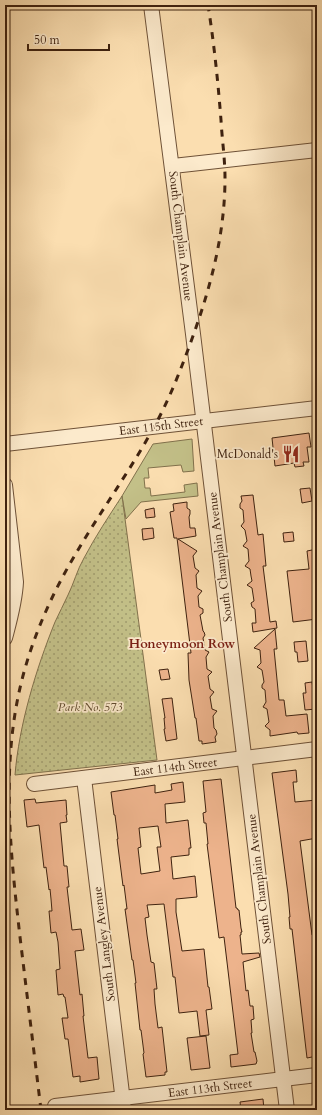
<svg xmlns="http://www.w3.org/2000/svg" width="322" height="1115" font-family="Cardo,serif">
	<defs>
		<pattern id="park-dots" width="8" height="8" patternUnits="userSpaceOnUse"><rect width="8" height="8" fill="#c3c088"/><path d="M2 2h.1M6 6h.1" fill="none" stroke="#a09c6e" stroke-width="1.8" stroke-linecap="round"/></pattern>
	</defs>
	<rect width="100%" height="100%" fill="#fbdeb0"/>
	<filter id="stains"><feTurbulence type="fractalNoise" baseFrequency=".005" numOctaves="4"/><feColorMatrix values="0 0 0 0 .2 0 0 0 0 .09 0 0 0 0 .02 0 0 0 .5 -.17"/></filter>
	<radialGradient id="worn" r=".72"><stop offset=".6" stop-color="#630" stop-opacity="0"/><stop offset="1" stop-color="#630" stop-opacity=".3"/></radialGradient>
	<!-- green -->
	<polygon fill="#c3c088" stroke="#81714c" points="192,439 194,471 183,472 181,465 148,468 149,478 144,478 145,488 150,488 151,496 185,492 184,485 197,483 198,496 141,502 126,519 122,496 153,444"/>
	<!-- park -->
	<path fill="url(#park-dots)" stroke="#81714c" d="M122,496l35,264 -142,15c4,-50 21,-106 40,-153 4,-9 9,-18 13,-27 6,-12 9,-25 16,-37 11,-21 25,-42 38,-62z"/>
	<!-- building -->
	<g fill="#edb38c" stroke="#3f220f" fill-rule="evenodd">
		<polygon points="309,433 311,447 307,447 309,462 303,462 304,466 295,467 294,463 275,466 272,438"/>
		<polygon points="310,488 312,501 302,503 300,489"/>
		<polygon points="253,495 258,535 263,534 266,566 263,566 270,622 276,621 277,628 253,632 252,623 256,623 255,609 252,607 251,603 254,601 252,588 247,585 252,581 251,576 250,569 245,566 249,561 248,549 243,546 247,541 245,530 241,526 244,522 243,510 240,508 240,504 242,501 241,496"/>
		<polygon points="187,502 187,508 190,510 190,514 189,517 190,528 195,528 196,536 178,539 197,551 193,556 195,568 199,571 196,575 197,588 202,591 198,596 199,607 203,609 203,613 200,615 203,631 204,632 205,635 203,638 205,650 209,652 206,657 207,669 212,672 208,676 210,689 214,692 210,697 212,709 217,711 213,716 214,728 216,730 217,734 215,737 216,742 202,744 202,741 199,741 196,718 195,718 189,680 188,653 191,653 177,538 174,538 170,512 174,511 173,504"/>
		<polygon points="154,508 155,517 146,518 145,510"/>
		<polygon points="153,528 154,538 143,540 142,529"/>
		<polygon points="293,532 294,541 284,542 283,533"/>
		<polygon points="317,549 317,619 293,622 287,571 309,569 307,551"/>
		<polygon points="275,629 277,649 274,649 279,700 284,700 286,716 307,714 309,733 298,734 297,732 270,736 270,730 265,726 269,722 267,709 263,707 266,702 265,690 262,688 262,685 264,682 262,670 257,667 261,663 260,650 254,648"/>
		<polygon points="306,641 308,661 298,662 297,652 295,652 294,642"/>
		<polygon points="168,669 170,679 161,680 159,670"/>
		<polygon points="312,682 316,709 305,710 303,693 306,693 305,683"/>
		<polygon points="172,698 177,739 166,741 164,729 165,729 164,718 165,718 162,699"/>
		<polygon points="296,770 297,782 293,782 295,802 317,800 317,838 300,841 312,935 314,934 315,944 317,944 317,954 313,954 317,984 317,1056 307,1058 292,929 290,929 289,917 290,917 288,894 272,773"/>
		<polygon points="221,779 236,908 237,908 238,910 239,910 241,928 242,932 241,932 241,935 240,935 242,954 259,953 260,957 243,962 246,991 248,990 250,1006 253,1006 254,1019 251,1020 252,1033 251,1033 254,1052 255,1052 257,1061 256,1064 231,1067 230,1055 238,1054 224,937 219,938 207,844 208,844 206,823 204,823 203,813 206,812 203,781"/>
		<path d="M183,782l2,20 -20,2 1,19 22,-3 3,28h-2v7l-18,2 2,22 22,-3 2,21 -21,2v13l6,39 22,-2 4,38h1l3,22 -6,1 3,25 -9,1 -3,-25 -18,2 -4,-36h-2l-9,-73 -17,1 2,12 -4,1 2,17 4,27 3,1 3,26h-3l1,15 3,24 4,-1 5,45h-2v3l-19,2 -3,-23 1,-1 -3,-23h-1l-5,-47h1l-3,-23h-1l-7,-51h2l-3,-24 -1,1 -6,-47h1l-3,-24h-1l-3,-23 44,-7v8l17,-3 -1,-6zM158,826l3,21h-4l3,24 -19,3 -3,-26 3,-1 -2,-19z"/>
		<polygon points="35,799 36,803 66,800 67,815 66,815 67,822 60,823 64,866 67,866 69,887 67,887 72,930 81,929 84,950 75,951 80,995 82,994 84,1016 83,1016 88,1058 97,1057 99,1079 80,1082 80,1076 73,1077 68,1039 65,1039 62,1018 68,1018 65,997 64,997 63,994 58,995 56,970 60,969 58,942 56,932 51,933 49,911 52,911 51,899 50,889 49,890 46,867 44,868 39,825 27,827 24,800"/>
		<polygon points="206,1036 210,1068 191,1070 187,1038"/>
		<polygon points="263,1099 264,1110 241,1110 240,1102"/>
	</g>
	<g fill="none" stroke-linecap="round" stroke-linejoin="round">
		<!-- minor casing -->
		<g stroke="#6e5137" stroke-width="16">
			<g id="minor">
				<polyline points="151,5 193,334 287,1110"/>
				<polyline points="173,166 317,150"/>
				<polyline points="5,444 317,408"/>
				<path d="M5,485l11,97c-1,20 -6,37 -11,56"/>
				<polyline points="84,778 124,1110"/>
				<polyline points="34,784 317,749"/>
				<polyline points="55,1106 317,1075"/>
			</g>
		</g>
		<!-- minor -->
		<use href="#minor" stroke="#fceacc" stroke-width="14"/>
		<!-- rail -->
		<path stroke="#3f220f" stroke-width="3" stroke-dasharray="7 7" stroke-linecap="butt" d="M41,1110c-7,-58 -14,-115 -21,-173 -10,-88 -20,-178 4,-265 11,-40 29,-80 51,-117 25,-43 55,-84 79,-128 14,-25 25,-53 35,-80 20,-54 36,-110 36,-169 0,-19 -3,-39 -4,-58 -3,-38 -7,-77 -13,-115"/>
	</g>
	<!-- icons -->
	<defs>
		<g id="restaurant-bare" transform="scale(1.38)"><path d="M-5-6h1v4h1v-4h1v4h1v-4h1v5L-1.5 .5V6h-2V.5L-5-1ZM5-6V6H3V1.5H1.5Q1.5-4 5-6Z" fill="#8f2418" stroke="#fceacc" stroke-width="2.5" paint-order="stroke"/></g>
	</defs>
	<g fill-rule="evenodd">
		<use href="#restaurant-bare" x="291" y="454"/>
	</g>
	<g text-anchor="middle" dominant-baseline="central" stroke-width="3.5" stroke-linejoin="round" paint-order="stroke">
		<!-- street labels -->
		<g font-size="12" fill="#3f220f" stroke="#fceacc">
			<text transform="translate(181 236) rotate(83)">South Champlain Avenue</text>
			<text transform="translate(161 426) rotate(-7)">East 115th Street</text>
			<text transform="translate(220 557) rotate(-97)">South Champlain Avenue</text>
			<text transform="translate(175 767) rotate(-7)">East 114th Street</text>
			<text transform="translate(259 879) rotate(-97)">South Champlain Avenue</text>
			<text transform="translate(104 944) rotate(-97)">South Langley Avenue</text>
			<text transform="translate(210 1088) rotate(-7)">East 113th Street</text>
		</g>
		<!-- poi labels -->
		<g font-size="12" fill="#3f220f" stroke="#fceacc" text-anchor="end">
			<text x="278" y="454">McDonald's</text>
		</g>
		<!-- park labels -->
		<g font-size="12" font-style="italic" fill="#604a2d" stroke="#fceacc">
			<text x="90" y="707">Park No. 573</text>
		</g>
		<!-- neighbourhood labels -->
		<g font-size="13" font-weight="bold" fill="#7a1f14" stroke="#fceacc">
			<text x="182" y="644">Honeymoon Row</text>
		</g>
	</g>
	<!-- margin -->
	<rect width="322" height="1115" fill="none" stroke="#fbdeb0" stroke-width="20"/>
	<rect x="6" y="6" width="310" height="1103" fill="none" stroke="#3f220f" stroke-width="2"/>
	<rect x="10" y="10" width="302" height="1095" fill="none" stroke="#3f220f"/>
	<!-- scale -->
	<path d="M28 44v6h81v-6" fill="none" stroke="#3f220f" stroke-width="2"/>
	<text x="34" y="44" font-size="12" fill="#3f220f" stroke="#fceacc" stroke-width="3" paint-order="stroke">50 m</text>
	<rect width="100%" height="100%" filter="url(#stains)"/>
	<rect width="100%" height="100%" fill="url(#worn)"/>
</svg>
